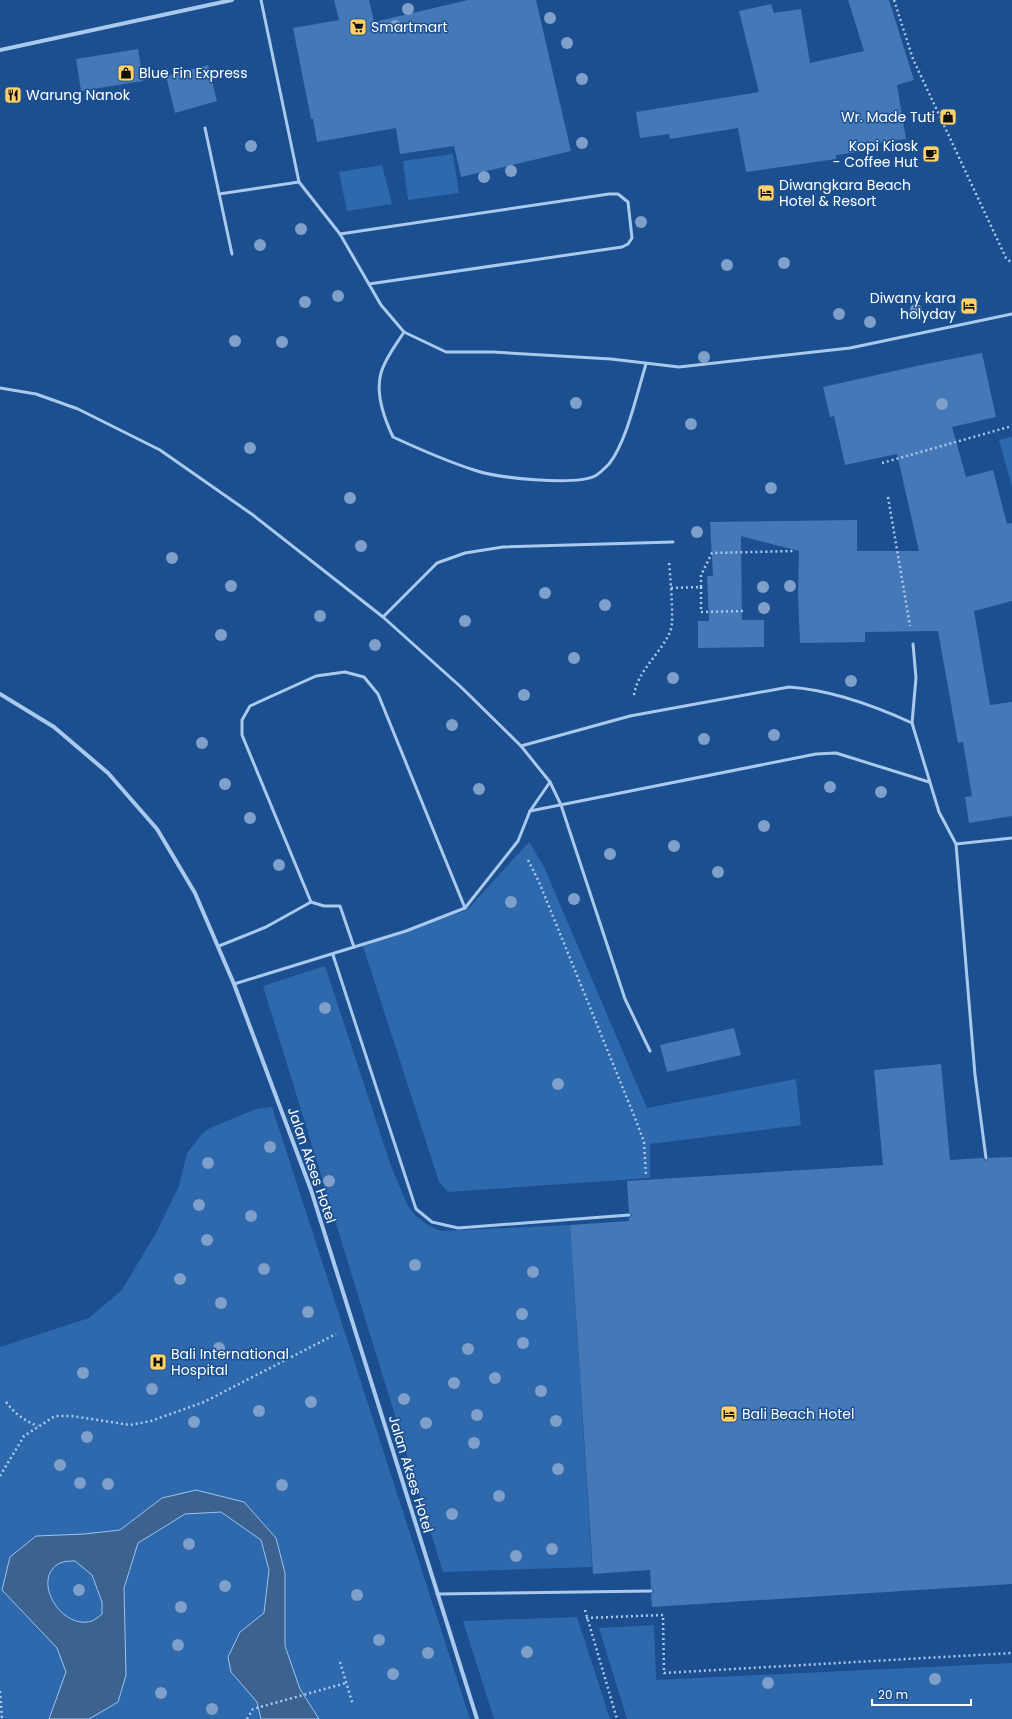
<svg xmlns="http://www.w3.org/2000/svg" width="1012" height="1719" font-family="Poppins,sans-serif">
	<rect width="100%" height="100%" fill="#1b4f8f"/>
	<!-- green -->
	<g fill="#2e69ad">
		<polygon points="453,154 459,193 408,200 403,161"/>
		<polygon points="382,165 392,204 347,211 339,172"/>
		<polygon points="1012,437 1012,487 999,440"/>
		<polygon points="529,842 544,867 647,1108 796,1079 801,1125 650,1144 650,1178 448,1192 439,1182 363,946 467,910"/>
		<polygon points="325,966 390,1163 403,1195 408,1206 416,1216 428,1225 441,1231 570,1225 592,1567 443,1572 263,986"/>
		<polygon points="272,1107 470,1719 0,1719 0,1347 89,1318 121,1291 156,1233 179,1186 187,1153 201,1135 210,1128 256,1109"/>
		<polygon points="577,1617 610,1719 494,1719 463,1621"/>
		<polygon points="654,1625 656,1680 1012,1663 1012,1719 627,1719 599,1628"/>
	</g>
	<!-- water -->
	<path fill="#3c6290" stroke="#9cc4f0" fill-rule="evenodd" d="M196,1490l48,12 32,36 9,35v73l15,43 19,30h-58l-4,-17 -26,-30 -3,-15 12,-25 24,-19 5,-43 -8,-30 -40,-28 -36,2 -47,29 -14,45 2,87 -8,27 -29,17h-40l17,-47 -9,-24 -55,-58 8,-33 26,-21 48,-2 36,-4 42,-32zM75,1561l17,14 10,27v12c-3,2 -7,6 -10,7 -31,10 -62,-43 -32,-58 4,-2 11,-2 15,-2z"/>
	<!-- building -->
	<g fill="#4478b7">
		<polygon points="334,0 369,0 374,22 468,0 536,0 571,151 461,177 454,146 400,154 396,128 317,142 313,119 311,119 293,28 339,20"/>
		<polygon points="848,0 889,0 914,80 897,85 906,139 871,144 872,150 836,155 836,159 746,172 738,128 670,139 669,134 640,138 636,112 759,92 739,11 771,4 774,13 801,9 810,63 864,51"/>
		<polygon points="138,49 143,81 81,91 76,59"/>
		<polygon points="208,65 217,101 175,113 166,76"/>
		<polygon points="982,353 996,417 952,427 966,477 993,470 1007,524 1012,523 1012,601 974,611 990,705 1012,702 1012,816 969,823 965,797 972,796 963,742 958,743 938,631 865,632 865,642 800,643 798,596 799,551 741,536 742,620 764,620 764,647 698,648 698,621 709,621 707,576 713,576 710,522 857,520 857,551 919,551 897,454 845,465 834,416 830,417 823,387 921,365"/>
		<polygon points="734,1028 741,1055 667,1072 660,1045"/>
		<polygon points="941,1064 950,1160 983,1158 986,1161 989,1158 1012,1157 1012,1584 652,1607 651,1594 654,1591 651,1588 650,1570 593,1574 570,1225 629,1221 629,1218 632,1215 629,1212 627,1181 883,1165 874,1070"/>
	</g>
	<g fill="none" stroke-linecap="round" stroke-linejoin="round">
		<!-- path -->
		<g stroke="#a9c9ee" stroke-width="2.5" stroke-dasharray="2 3" stroke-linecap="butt">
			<polyline points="894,0 913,59 1006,258 1012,263"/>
			<polyline points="882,463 1012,426"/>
			<polyline points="888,497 910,626"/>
			<polyline points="701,587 701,612 744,611"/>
			<polyline points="671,588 701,587 701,575 712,553 793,551"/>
			<path d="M634,695c4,-26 29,-43 37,-66 3,-10 -1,-55 -2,-68"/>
			<polyline points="528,860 539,882 635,1118 644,1142 646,1176"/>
			<path d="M6,1402c9,12 19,19 32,24"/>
			<polyline points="0,1476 24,1436 55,1416 72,1416 130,1425 151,1421 204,1402 336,1334"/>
			<polyline points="585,1610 617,1719"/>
			<polyline points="586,1618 663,1615 664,1673 1012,1653"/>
			<polyline points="340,1662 353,1705"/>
			<polyline points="0,1691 2,1719"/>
			<polyline points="247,1719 253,1709 346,1683"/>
		</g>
		<!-- service -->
		<g stroke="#a9c9ee" stroke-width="3">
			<polyline points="261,0 299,182 340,234 381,305 404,332 446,352 493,352 611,359 679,367 850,348 1012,314"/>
			<polyline points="205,128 232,254"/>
			<polyline points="219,194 299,182"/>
			<polyline points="340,234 609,194 618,194 628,202 632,238 628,244 622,247 369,284"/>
			<path d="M404,332c-8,13 -19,26 -23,41 -6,21 3,45 12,64 26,12 53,24 81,33 23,8 100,16 121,6 4,-2 11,-9 14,-12 18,-23 28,-71 37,-100"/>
			<polyline points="0,388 36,394 78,409 160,450 253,515 383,617 462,688 521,746 550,782 561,805 625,999 650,1051"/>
			<polyline points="383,617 437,563 465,553 503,547 673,542"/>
			<polyline points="913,644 916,678 912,723 939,812 956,844 975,1075 986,1158"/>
			<path d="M521,746l109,-30 159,-29c43,3 84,18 123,36"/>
			<polyline points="530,811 816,754 836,753 929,782"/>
			<polyline points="956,844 1012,838"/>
			<polyline points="219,946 266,927 311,902"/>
			<polyline points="354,947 340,906 324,906 311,902 242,735 242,720 250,706 316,676 345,672 364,677 378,694 465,908"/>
			<polyline points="333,955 416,1209 432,1222 458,1228 629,1215"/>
			<polyline points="234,984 406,931 465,908 518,841 530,811 550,782"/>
			<polyline points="437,1594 651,1591"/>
		</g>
		<!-- minor -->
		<g stroke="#a9c9ee" stroke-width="4">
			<polyline points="0,50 232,0"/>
			<polyline points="0,694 54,727 108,773 157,829 195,893 234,984 311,1190 477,1719"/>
		</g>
	</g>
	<!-- trees -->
	<g fill="#7ea0ca">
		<circle cx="408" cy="9" r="6"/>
		<circle cx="550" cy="18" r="6"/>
		<circle cx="395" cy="26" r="6"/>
		<circle cx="567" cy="43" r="6"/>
		<circle cx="582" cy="79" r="6"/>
		<circle cx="582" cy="143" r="6"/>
		<circle cx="251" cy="146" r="6"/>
		<circle cx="511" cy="171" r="6"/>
		<circle cx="484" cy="177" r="6"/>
		<circle cx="641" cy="222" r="6"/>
		<circle cx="301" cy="229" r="6"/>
		<circle cx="260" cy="245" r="6"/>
		<circle cx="784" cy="263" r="6"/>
		<circle cx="727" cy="265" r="6"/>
		<circle cx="338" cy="296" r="6"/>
		<circle cx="305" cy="302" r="6"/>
		<circle cx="916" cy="310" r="6"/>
		<circle cx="839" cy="314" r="6"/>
		<circle cx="870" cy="322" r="6"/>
		<circle cx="235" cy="341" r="6"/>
		<circle cx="282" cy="342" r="6"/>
		<circle cx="704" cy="357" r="6"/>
		<circle cx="576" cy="403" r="6"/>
		<circle cx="942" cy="404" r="6"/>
		<circle cx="691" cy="424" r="6"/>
		<circle cx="250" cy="448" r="6"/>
		<circle cx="771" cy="488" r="6"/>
		<circle cx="350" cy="498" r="6"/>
		<circle cx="697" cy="532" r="6"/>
		<circle cx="361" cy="546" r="6"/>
		<circle cx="172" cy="558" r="6"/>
		<circle cx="231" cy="586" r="6"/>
		<circle cx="790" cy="586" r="6"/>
		<circle cx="763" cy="587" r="6"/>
		<circle cx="545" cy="593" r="6"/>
		<circle cx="605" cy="605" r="6"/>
		<circle cx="764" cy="608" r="6"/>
		<circle cx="320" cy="616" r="6"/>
		<circle cx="465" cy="621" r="6"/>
		<circle cx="221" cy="635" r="6"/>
		<circle cx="375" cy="645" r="6"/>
		<circle cx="574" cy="658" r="6"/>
		<circle cx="673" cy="678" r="6"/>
		<circle cx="851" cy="681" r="6"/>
		<circle cx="524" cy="695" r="6"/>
		<circle cx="452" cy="725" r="6"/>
		<circle cx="774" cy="735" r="6"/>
		<circle cx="704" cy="739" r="6"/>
		<circle cx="202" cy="743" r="6"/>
		<circle cx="225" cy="784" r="6"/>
		<circle cx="830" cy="787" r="6"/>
		<circle cx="479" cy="789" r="6"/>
		<circle cx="881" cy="792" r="6"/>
		<circle cx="250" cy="818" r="6"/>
		<circle cx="764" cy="826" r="6"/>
		<circle cx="674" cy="846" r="6"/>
		<circle cx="610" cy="854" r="6"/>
		<circle cx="279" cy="865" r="6"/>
		<circle cx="718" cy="872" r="6"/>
		<circle cx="574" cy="899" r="6"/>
		<circle cx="511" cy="902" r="6"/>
		<circle cx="325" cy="1008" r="6"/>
		<circle cx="558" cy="1084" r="6"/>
		<circle cx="270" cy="1147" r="6"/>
		<circle cx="208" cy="1163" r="6"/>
		<circle cx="329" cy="1181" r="6"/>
		<circle cx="199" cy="1205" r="6"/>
		<circle cx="251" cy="1216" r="6"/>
		<circle cx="207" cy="1240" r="6"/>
		<circle cx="415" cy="1265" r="6"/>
		<circle cx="264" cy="1269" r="6"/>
		<circle cx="533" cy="1272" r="6"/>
		<circle cx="180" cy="1279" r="6"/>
		<circle cx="221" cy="1303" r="6"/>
		<circle cx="308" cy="1312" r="6"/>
		<circle cx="522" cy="1314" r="6"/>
		<circle cx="523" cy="1343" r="6"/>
		<circle cx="219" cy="1348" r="6"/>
		<circle cx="468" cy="1349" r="6"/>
		<circle cx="83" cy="1373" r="6"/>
		<circle cx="495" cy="1378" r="6"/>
		<circle cx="454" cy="1383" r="6"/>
		<circle cx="152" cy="1389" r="6"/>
		<circle cx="541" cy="1391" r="6"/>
		<circle cx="404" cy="1399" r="6"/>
		<circle cx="311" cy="1402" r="6"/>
		<circle cx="259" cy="1411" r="6"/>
		<circle cx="477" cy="1415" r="6"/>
		<circle cx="556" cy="1421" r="6"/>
		<circle cx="194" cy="1422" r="6"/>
		<circle cx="426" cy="1423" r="6"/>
		<circle cx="87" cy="1437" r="6"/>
		<circle cx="474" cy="1443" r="6"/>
		<circle cx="60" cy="1465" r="6"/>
		<circle cx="558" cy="1469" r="6"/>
		<circle cx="80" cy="1483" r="6"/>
		<circle cx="108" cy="1484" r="6"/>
		<circle cx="282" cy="1485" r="6"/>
		<circle cx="499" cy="1496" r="6"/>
		<circle cx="452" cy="1514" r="6"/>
		<circle cx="189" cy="1544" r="6"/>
		<circle cx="552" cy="1549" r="6"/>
		<circle cx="516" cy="1556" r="6"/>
		<circle cx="225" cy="1586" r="6"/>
		<circle cx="79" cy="1590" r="6"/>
		<circle cx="357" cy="1595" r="6"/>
		<circle cx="181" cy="1607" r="6"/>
		<circle cx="379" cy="1640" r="6"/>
		<circle cx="178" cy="1645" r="6"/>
		<circle cx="527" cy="1652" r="6"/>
		<circle cx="428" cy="1653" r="6"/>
		<circle cx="393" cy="1674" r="6"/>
		<circle cx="935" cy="1679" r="6"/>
		<circle cx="768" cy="1683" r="6"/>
		<circle cx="161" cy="1693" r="6"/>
		<circle cx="212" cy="1709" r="6"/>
	</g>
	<!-- icons -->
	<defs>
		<g id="supermarket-square" transform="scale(0.9)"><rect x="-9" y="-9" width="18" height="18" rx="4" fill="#ffd166" stroke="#1b4f8f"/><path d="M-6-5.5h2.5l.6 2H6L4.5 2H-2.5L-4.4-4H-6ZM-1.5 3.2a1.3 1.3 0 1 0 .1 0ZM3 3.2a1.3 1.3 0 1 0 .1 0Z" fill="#111"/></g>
		<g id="shop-square" transform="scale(0.9)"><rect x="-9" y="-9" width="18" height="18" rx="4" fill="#ffd166" stroke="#1b4f8f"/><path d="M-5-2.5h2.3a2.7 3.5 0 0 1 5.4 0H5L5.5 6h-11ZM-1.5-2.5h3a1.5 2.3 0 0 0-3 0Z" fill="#111"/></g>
		<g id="restaurant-square" transform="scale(0.9)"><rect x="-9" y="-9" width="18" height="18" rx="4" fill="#ffd166" stroke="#1b4f8f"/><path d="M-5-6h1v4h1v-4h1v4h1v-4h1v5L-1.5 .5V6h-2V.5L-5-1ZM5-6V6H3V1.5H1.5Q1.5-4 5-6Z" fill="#111"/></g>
		<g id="cafe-square" transform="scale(0.9)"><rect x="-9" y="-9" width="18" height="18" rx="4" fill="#ffd166" stroke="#1b4f8f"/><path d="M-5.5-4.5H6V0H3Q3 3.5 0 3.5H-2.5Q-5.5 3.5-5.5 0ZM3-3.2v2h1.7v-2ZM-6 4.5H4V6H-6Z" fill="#111"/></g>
		<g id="hotel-square" transform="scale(0.9)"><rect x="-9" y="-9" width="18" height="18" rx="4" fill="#ffd166" stroke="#1b4f8f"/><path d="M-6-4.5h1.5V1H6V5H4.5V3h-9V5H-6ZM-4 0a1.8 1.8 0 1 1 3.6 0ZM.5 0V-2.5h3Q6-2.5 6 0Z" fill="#111"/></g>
		<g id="hospital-square" transform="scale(0.9)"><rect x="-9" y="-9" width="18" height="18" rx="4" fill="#ffd166" stroke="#1b4f8f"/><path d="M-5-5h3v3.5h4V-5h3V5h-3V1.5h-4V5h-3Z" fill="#111"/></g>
	</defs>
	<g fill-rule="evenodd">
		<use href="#supermarket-square" x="358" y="27"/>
		<use href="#shop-square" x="126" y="73"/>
		<use href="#restaurant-square" x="13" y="95"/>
		<use href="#shop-square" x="948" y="117"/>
		<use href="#cafe-square" x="931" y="154"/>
		<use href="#hotel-square" x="766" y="193"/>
		<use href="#hotel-square" x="969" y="306"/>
		<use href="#hospital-square" x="158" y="1362"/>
		<use href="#hotel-square" x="729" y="1414"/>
	</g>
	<g text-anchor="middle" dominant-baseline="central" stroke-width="3" stroke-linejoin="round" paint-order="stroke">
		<!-- poi labels -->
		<g font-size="14" fill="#fff" stroke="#1b4f8f" text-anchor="start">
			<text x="371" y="27">Smartmart</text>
			<text x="139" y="73">Blue Fin Express</text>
			<text x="26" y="95">Warung Nanok</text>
			<text x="935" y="117" text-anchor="end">Wr. Made Tuti</text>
			<text x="918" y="146" text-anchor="end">Kopi Kiosk<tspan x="918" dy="16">- Coffee Hut</tspan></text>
			<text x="779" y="185">Diwangkara Beach<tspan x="779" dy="16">Hotel &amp; Resort</tspan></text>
			<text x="956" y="298" text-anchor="end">Diwany kara<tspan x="956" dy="16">holyday</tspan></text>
			<text x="171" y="1354">Bali International<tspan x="171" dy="16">Hospital</tspan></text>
			<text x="742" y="1414">Bali Beach Hotel</text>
		</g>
		<!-- street labels -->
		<g font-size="14" fill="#fff" stroke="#1b4f8f">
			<text transform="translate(312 1165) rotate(71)">Jalan Akses Hotel</text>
			<text transform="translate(411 1474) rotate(73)">Jalan Akses Hotel</text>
		</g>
	</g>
	<!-- scale -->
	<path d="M872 1699v6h99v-6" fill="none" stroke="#ffffff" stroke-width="2"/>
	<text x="878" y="1699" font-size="12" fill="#ffffff" stroke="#1b4f8f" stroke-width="3" paint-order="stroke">20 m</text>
</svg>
